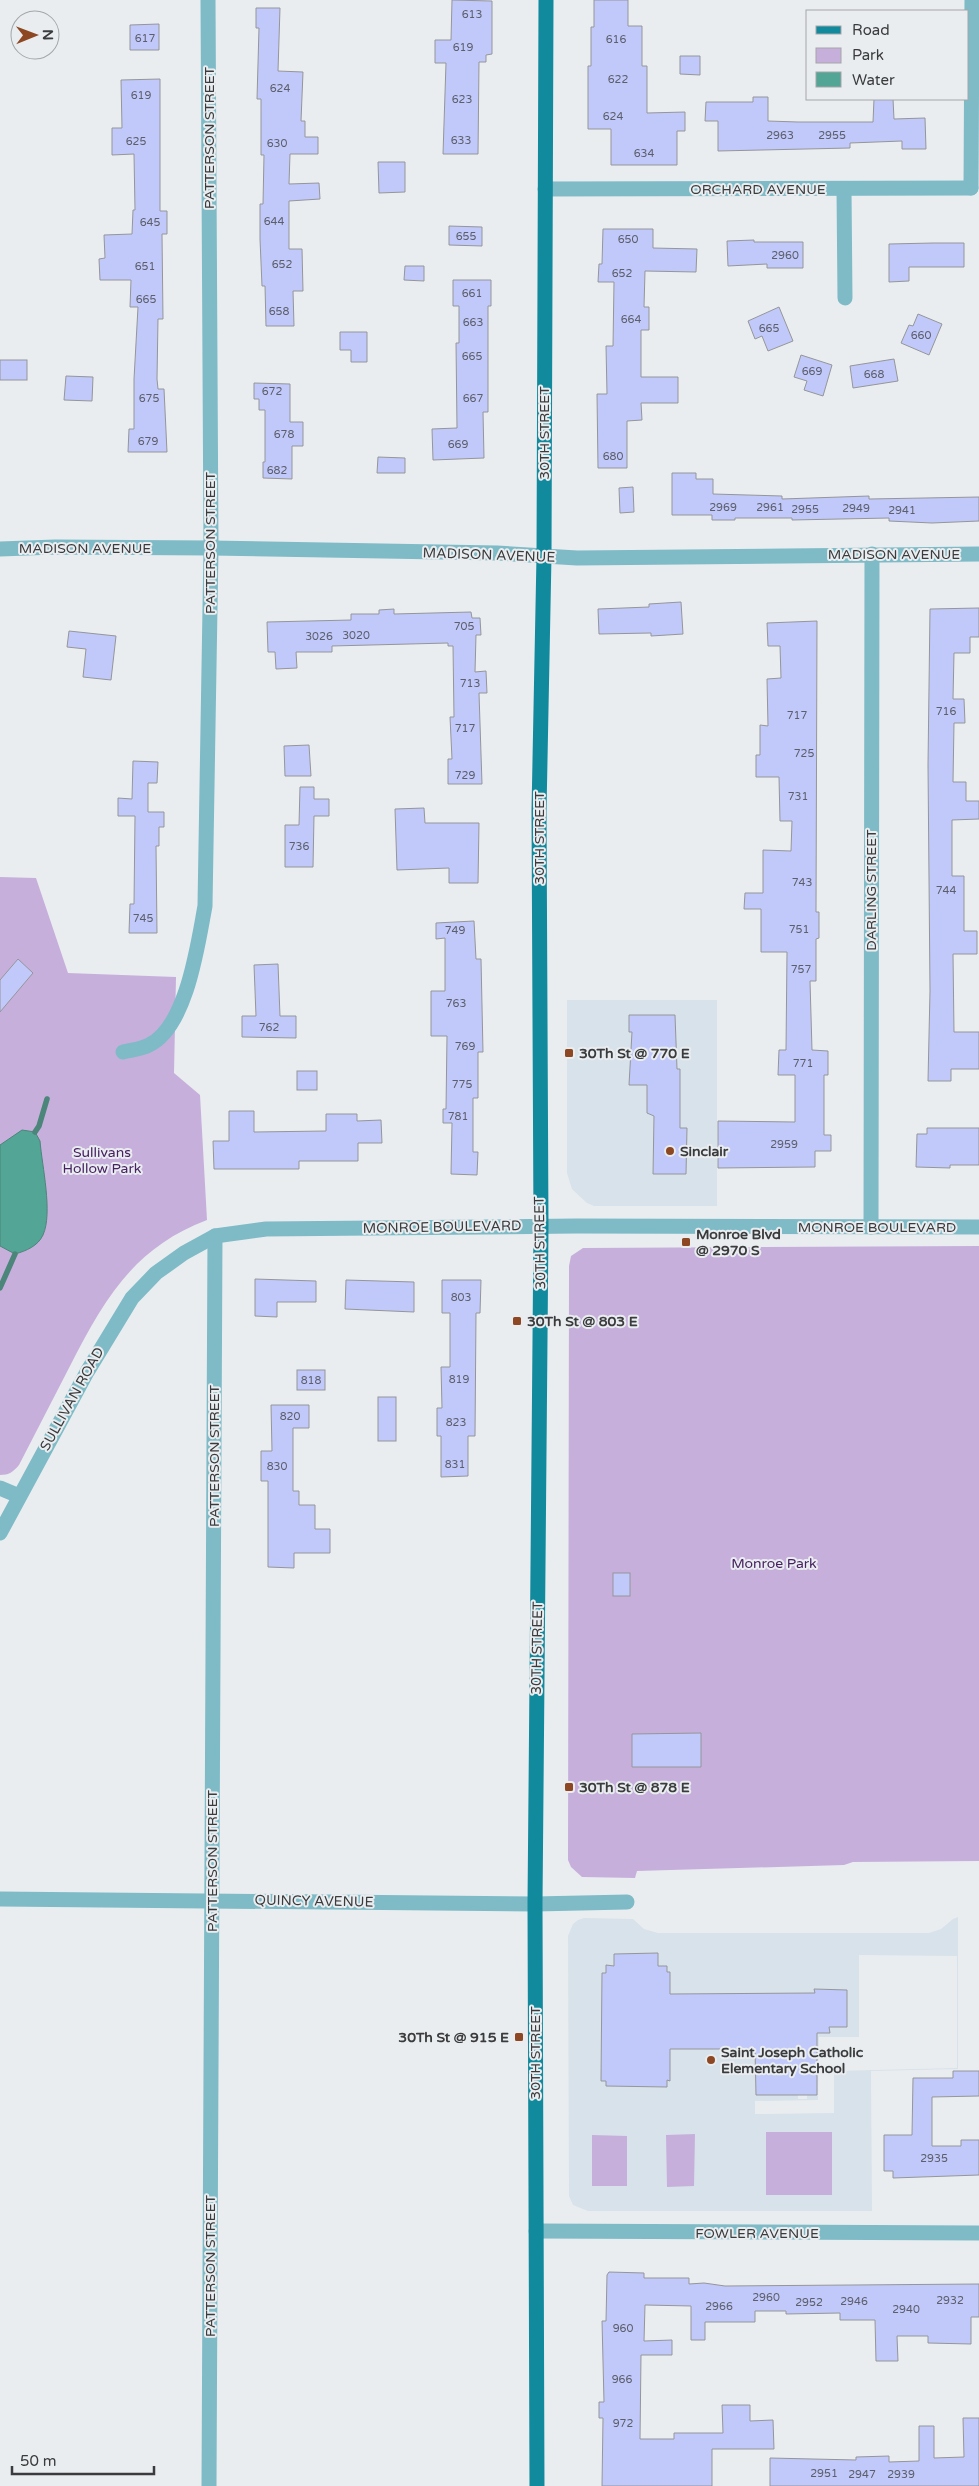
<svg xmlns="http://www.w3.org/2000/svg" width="979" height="2486" font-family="'Varela Round',sans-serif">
	<rect width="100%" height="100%" fill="#eaedf0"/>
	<!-- built -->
	<g fill="#d8e2ea" fill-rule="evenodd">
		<polygon points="567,1000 717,1000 717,1206 594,1206 587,1203 572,1189 567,1173"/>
		<path d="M958,1917v152l-87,2 1,140h-284l-15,-6 -4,-9 -1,-260 5,-12 5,-4 6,-2 49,1 11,10 14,4h271l12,-4 12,-10zM658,1953v13l12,7 -3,44 6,-23 142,-1v-4l32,1v37h-18v6h-12v62h-10v4h-9v-4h-42l-1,-46 -88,-24 3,41v14h-3v7l-61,-1v-5h-4l4,-93 -4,-1v-14h4v-8l8,1 1,-12zM859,1955l98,1v112l-123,3v42l-79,1v-13l63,-1 1,-63h40z"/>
	</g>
	<!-- green -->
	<g fill="#c7afdc">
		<path d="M0,877l36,1 32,95 108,4 -2,96 26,22 7,125c-74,28 -103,80 -137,146 -17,33 -34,66 -51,99 -6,7 -10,10 -19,10z"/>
		<polygon points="979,1246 979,1861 853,1862 844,1865 637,1871 635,1878 582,1877 571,1867 568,1860 569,1266 571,1256 583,1248"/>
		<rect x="766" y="2132" width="66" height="63"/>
		<polygon points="695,2134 694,2186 667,2187 666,2135"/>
		<polygon points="592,2135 627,2136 627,2186 592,2186"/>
	</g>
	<!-- water -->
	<path fill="#53a595" stroke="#4c857a" d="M22,1130l13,2 5,9c2,25 13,72 3,94 -5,11 -17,16 -28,19l-15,-8v-101z"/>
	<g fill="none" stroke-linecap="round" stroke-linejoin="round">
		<!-- stream -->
		<g stroke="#4c857a" stroke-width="5.5">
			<polyline points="35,1132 39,1126 47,1099"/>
			<polyline points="0,1288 15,1254"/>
		</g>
	</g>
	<!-- building -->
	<g fill="#c0c9f9" stroke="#959699">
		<polygon points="452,0 492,1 492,54 486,55 486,62 479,62 478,154 443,154 446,63 435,63 435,40 451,40"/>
		<polygon points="594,0 628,0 628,26 642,26 642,66 647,66 647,113 685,112 685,131 677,131 677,165 611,165 611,129 588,129 588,66 591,66 591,27 594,27"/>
		<polygon points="256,8 280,8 278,71 303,72 301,121 305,121 305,137 318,137 318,154 290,154 289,184 319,183 320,199 289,201 289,249 302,249 303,291 293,291 294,326 266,326 265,286 262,286 260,239 260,204 263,204 264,155 261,155 261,99 257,99 259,28 256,28"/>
		<polygon points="159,24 159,50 130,50 130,25"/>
		<polygon points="680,56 700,56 700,75 680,74"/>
		<polygon points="160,79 160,211 167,211 167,234 162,234 163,319 158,319 157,379 158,389 164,389 167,452 128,452 129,429 134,429 134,379 138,307 130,307 131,280 100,280 99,259 105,258 104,235 132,234 133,210 135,210 134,154 112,155 112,128 122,128 121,80"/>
		<polygon points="753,97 768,97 768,121 798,122 873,122 874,99 893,99 894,119 925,118 926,149 902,149 902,141 850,143 850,148 718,151 718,121 705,121 706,102 753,102"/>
		<polygon points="378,162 405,162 405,192 379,193"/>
		<polygon points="449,226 482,227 482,246 449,245"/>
		<polygon points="603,229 653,229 653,248 697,249 696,272 645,271 644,307 649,307 649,330 641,330 641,377 678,377 678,403 641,403 642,420 627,421 627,468 598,468 597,394 607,394 606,346 613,346 614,282 598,282 599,264 602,264"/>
		<polygon points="754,240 754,242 803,242 803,268 767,268 767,264 728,266 727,241"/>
		<polygon points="933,243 964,243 964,267 909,267 909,281 889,282 889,244"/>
		<polygon points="405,266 424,266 424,281 404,280"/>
		<polygon points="453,280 491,280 491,306 488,306 488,412 483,412 484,458 433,460 432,429 457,428 456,343 459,343 459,306 453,306"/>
		<polygon points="779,307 793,341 768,351 762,336 755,339 748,321"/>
		<polygon points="918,314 942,324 929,355 901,343 909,325 913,326"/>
		<polygon points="340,332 367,332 367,362 351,362 351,350 340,350"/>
		<polygon points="801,355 832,365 823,396 804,390 807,381 794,377"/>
		<polygon points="894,359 898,381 853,388 850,366"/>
		<rect x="0" y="360" width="27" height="20"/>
		<polygon points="66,376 93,377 92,401 64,400"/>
		<polygon points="254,383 290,384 290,422 303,422 303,446 292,446 292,479 263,478 263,462 265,462 265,410 259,410 259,399 254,399"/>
		<polygon points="378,457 405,458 405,473 377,473"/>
		<polygon points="672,473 696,473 696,479 713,479 713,494 782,496 782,499 869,496 869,499 979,497 979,521 932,523 889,521 889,518 792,520 792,518 735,518 735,520 712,520 712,515 672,515"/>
		<polygon points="633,487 634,512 620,513 619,488"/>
		<polygon points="681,602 683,634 651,636 651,633 599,634 598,609 649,607 649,604"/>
		<polygon points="979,608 979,637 970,637 970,653 954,653 953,699 964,699 965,723 954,723 953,782 966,782 966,801 979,801 979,819 952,820 952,876 964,876 964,931 977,931 977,954 953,954 954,1032 979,1032 979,1069 951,1069 951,1081 928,1081 930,991 928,765 930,609"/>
		<polygon points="394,609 394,614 471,612 472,618 480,618 481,635 476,635 475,672 486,671 487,693 479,693 482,784 448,784 448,759 452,759 450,717 454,717 453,646 448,646 448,643 332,646 332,652 296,652 297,668 276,669 275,652 268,652 267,622 351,620 351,614 379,614 379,610"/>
		<polygon points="817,621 816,912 819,912 819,938 816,939 816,981 810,981 812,1050 828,1051 828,1075 824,1075 824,1135 831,1135 831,1151 815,1151 815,1167 718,1168 718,1121 795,1122 795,1075 778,1075 779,1050 786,1050 787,952 761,952 761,909 744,909 745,893 763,893 763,850 791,851 792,821 780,821 779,777 756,777 756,755 760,755 760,725 768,726 767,679 781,678 780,646 768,646 767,623"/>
		<polygon points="69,631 116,636 111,680 83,677 86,649 67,647"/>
		<polygon points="309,745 311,776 285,776 284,746"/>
		<polygon points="133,761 158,762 157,783 148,783 148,812 164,812 164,827 159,827 159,846 156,846 157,933 129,933 130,904 134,904 135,816 118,816 118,798 132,799"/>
		<polygon points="300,787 314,787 314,799 329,799 329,816 314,816 313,867 285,867 285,825 299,825"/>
		<polygon points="424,808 425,823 479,823 478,883 449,883 449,868 397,870 395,809"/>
		<polygon points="474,921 476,959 481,959 483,1052 478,1052 478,1098 473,1098 473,1152 478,1152 477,1175 451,1174 452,1123 443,1123 443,1109 446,1109 447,1036 431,1036 431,991 445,991 445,938 436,939 436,923"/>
		<polygon points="18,959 33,973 0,1012 0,980"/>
		<polygon points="278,964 280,1016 296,1016 296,1038 242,1037 242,1016 256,1016 254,965"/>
		<polygon points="629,1015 675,1015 677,1069 680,1069 680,1128 687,1128 686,1174 653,1174 654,1116 647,1113 647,1085 629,1085 632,1032 629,1032"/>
		<rect x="297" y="1071" width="20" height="19"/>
		<polygon points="229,1111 254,1111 254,1132 326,1131 326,1114 357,1114 357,1121 381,1120 382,1143 358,1143 358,1161 299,1161 299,1169 214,1169 213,1141 229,1141"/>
		<polygon points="927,1128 979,1128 979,1165 950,1165 950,1168 916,1167 917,1134 927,1134"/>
		<polygon points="255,1279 316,1281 316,1302 277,1302 277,1317 255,1316"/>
		<polygon points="346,1280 414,1282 414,1312 345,1309"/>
		<polygon points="442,1280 481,1280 480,1313 476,1313 475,1436 468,1436 468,1476 441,1477 441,1436 437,1436 437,1408 442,1408 441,1367 450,1367 450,1313 442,1313"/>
		<rect x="297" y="1370" width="28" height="20"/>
		<rect x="378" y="1397" width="18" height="44"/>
		<polygon points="271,1405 309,1405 309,1428 293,1428 293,1491 299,1491 299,1505 315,1505 315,1529 330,1529 330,1553 294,1553 294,1568 268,1567 268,1481 261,1481 261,1451 272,1451"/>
		<rect x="613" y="1573" width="17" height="23"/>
		<polygon points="701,1733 701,1767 632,1767 632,1734"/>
		<polygon points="658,1953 658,1966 667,1966 667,1972 670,1972 670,1994 815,1993 814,1989 847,1990 847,2027 829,2027 830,2033 817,2033 817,2095 756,2095 755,2049 670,2049 670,2081 667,2080 667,2087 606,2086 606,2081 601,2081 602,1973 606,1973 606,1965 614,1966 614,1954"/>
		<polygon points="953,2071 979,2071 979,2096 932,2097 932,2146 961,2146 961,2140 979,2140 979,2175 893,2178 893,2171 884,2171 884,2135 912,2135 913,2078 953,2078"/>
		<polygon points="609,2272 644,2273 644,2278 689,2278 689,2284 704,2283 725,2286 979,2284 979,2317 971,2317 971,2344 928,2343 928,2336 897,2336 898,2361 876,2361 875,2320 840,2320 840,2313 786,2314 786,2311 755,2311 755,2322 705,2322 705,2340 691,2340 691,2306 645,2305 644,2341 672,2340 672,2355 641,2355 640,2439 674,2439 674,2433 723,2433 722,2405 750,2405 750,2421 773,2420 774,2449 712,2449 712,2486 602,2486 603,2418 599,2418 599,2402 604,2402 602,2321 606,2321 607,2275"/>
		<polygon points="963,2418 979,2418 979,2486 770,2486 770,2458 856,2460 856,2457 889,2456 889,2462 919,2461 919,2426 934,2426 934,2458 964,2457"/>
	</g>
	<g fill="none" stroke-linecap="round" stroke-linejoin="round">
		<!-- minor -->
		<g stroke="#7ebbc7" stroke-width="15">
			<polyline points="971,188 972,0"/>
			<polyline points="545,189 971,188"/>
			<polyline points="844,189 845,298"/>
			<polyline points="0,549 55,547 211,548 497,553 577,558 979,554"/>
			<path d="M123,1052c8,-2 19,-3 26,-7 38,-18 49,-102 56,-139l6,-358 -3,-548"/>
			<polyline points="871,1227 872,554"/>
			<polyline points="0,1488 19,1496"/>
			<polyline points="0,1533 87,1372 132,1298 156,1273 184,1253 215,1236 266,1229 577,1226 979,1227"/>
			<polyline points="0,1899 535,1904 627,1902"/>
			<polyline points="536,2231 979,2233"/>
			<polyline points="209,2486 215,1236"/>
		</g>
		<!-- major -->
		<polyline stroke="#128a9d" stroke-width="15" points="537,2486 535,1904 541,1226 539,811 544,556 546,0"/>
	</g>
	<!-- markers -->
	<g fill="#8d4722" stroke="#eaedf0" stroke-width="2">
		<rect x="564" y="1048" width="10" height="10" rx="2.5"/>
		<circle cx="670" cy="1151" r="5"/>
		<rect x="681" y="1237" width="10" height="10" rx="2.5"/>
		<rect x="512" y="1316" width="10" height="10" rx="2.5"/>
		<rect x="564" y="1782" width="10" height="10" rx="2.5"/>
		<rect x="514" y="2032" width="10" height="10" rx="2.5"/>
		<circle cx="711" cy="2060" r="5"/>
	</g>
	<g text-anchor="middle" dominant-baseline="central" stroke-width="4" stroke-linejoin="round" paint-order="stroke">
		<!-- number labels -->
		<g font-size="11" fill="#5c5e6b">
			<text x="472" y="14">613</text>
			<text x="145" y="38">617</text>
			<text x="616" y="39">616</text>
			<text x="463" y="47">619</text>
			<text x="618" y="79">622</text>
			<text x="280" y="88">624</text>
			<text x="141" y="95">619</text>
			<text x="462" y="99">623</text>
			<text x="613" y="116">624</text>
			<text x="780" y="135">2963</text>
			<text x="832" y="135">2955</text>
			<text x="461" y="140">633</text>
			<text x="136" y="141">625</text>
			<text x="277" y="143">630</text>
			<text x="644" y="153">634</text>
			<text x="274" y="221">644</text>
			<text x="150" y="222">645</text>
			<text x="466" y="236">655</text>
			<text x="628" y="239">650</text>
			<text x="785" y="255">2960</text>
			<text x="282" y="264">652</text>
			<text x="145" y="266">651</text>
			<text x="622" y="273">652</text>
			<text x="472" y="293">661</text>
			<text x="146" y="299">665</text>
			<text x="279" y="311">658</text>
			<text x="631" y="319">664</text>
			<text x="473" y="322">663</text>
			<text x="769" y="328">665</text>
			<text x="921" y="335">660</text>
			<text x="472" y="356">665</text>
			<text x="812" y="371">669</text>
			<text x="874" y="374">668</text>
			<text x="272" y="391">672</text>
			<text x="149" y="398">675</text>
			<text x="473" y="398">667</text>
			<text x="284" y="434">678</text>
			<text x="148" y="441">679</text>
			<text x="458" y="444">669</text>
			<text x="613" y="456">680</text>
			<text x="277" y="470">682</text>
			<text x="723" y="507">2969</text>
			<text x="770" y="507">2961</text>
			<text x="856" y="508">2949</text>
			<text x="805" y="509">2955</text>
			<text x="902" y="510">2941</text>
			<text x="464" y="626">705</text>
			<text x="356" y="635">3020</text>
			<text x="319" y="636">3026</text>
			<text x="470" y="683">713</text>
			<text x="946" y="711">716</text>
			<text x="797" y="715">717</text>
			<text x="465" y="728">717</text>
			<text x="804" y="753">725</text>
			<text x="465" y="775">729</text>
			<text x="798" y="796">731</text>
			<text x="299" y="846">736</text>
			<text x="802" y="882">743</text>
			<text x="946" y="890">744</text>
			<text x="143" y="918">745</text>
			<text x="799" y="929">751</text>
			<text x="455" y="930">749</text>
			<text x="801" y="969">757</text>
			<text x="456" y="1003">763</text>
			<text x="269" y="1027">762</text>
			<text x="465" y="1046">769</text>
			<text x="803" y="1063">771</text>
			<text x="462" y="1084">775</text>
			<text x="458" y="1116">781</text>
			<text x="784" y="1144">2959</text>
			<text x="461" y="1297">803</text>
			<text x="459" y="1379">819</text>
			<text x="311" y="1380">818</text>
			<text x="290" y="1416">820</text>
			<text x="456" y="1422">823</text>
			<text x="455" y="1464">831</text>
			<text x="277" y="1466">830</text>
			<text x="934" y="2158">2935</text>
			<text x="766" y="2297">2960</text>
			<text x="950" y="2300">2932</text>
			<text x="854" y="2301">2946</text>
			<text x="809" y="2302">2952</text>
			<text x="719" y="2306">2966</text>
			<text x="906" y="2309">2940</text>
			<text x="623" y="2328">960</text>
			<text x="622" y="2379">966</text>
			<text x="623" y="2423">972</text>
			<text x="824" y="2473">2951</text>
			<text x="862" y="2474">2947</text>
			<text x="901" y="2474">2939</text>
		</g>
		<!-- street labels -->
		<g font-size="14" fill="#3a3b3c" stroke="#eaedf0">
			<text transform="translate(209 138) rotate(-90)">PATTERSON STREET</text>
			<text x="758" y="189">ORCHARD AVENUE</text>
			<text transform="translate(544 433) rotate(-90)">30TH STREET</text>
			<text transform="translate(210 543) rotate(-90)">PATTERSON STREET</text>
			<text x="85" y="548">MADISON AVENUE</text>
			<text x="894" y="554">MADISON AVENUE</text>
			<text transform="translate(489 555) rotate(2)">MADISON AVENUE</text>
			<text transform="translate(539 838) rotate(-90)">30TH STREET</text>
			<text transform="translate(871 890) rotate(-90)">DARLING STREET</text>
			<text transform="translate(442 1227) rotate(-1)">MONROE BOULEVARD</text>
			<text x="877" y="1227">MONROE BOULEVARD</text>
			<text transform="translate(540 1243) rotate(-91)">30TH STREET</text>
			<text transform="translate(72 1399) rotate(-61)">SULLIVAN ROAD</text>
			<text transform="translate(214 1456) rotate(-90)">PATTERSON STREET</text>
			<text transform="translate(537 1648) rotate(-89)">30TH STREET</text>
			<text transform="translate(212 1861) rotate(-90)">PATTERSON STREET</text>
			<text transform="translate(314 1901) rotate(1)">QUINCY AVENUE</text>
			<text transform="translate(535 2053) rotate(-90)">30TH STREET</text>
			<text x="757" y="2233">FOWLER AVENUE</text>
			<text transform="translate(210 2266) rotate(-90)">PATTERSON STREET</text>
		</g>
		<!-- poi labels -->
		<g font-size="14" font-weight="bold" fill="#3a3b3c" stroke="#eaedf0" text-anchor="start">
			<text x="579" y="1053">30Th St @ 770 E</text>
			<text x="680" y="1151">Sinclair</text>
			<text x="696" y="1234">Monroe Blvd<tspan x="696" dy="16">@ 2970 S</tspan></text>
			<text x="527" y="1321">30Th St @ 803 E</text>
			<text x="579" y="1787">30Th St @ 878 E</text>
			<text x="509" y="2037" text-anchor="end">30Th St @ 915 E</text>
			<text x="721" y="2052">Saint Joseph Catholic<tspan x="721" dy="16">Elementary School</tspan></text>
		</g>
		<!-- park labels -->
		<g font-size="14" fill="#472162" stroke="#eaedf0">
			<text x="102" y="1152">Sullivans<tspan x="102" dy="16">Hollow Park</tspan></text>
			<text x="774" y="1563">Monroe Park</text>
		</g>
	</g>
	<!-- legend -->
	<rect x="806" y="10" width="162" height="90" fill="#eaedf0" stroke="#a4a6a8"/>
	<rect x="816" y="26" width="25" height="8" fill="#128a9d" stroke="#a4a6a8"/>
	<text x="852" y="35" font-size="15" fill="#3a3b3c">Road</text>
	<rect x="816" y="48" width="25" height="15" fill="#c7afdc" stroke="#a4a6a8"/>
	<text x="852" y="60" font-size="15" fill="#3a3b3c">Park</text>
	<rect x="816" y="72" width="25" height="15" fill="#53a595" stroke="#a4a6a8"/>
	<text x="852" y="85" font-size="15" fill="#3a3b3c">Water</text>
	<!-- north arrow -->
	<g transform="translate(35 35) rotate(89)"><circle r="24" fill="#eaedf0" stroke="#a4a6a8"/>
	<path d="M0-4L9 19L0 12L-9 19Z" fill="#8d4722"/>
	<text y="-8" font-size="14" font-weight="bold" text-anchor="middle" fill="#3a3b3c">N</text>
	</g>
	<!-- scale -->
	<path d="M12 2466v8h142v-8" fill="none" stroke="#3a3b3c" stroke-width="2.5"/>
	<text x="20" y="2466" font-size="15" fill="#3a3b3c" stroke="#eaedf0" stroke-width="4" paint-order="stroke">50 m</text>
</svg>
